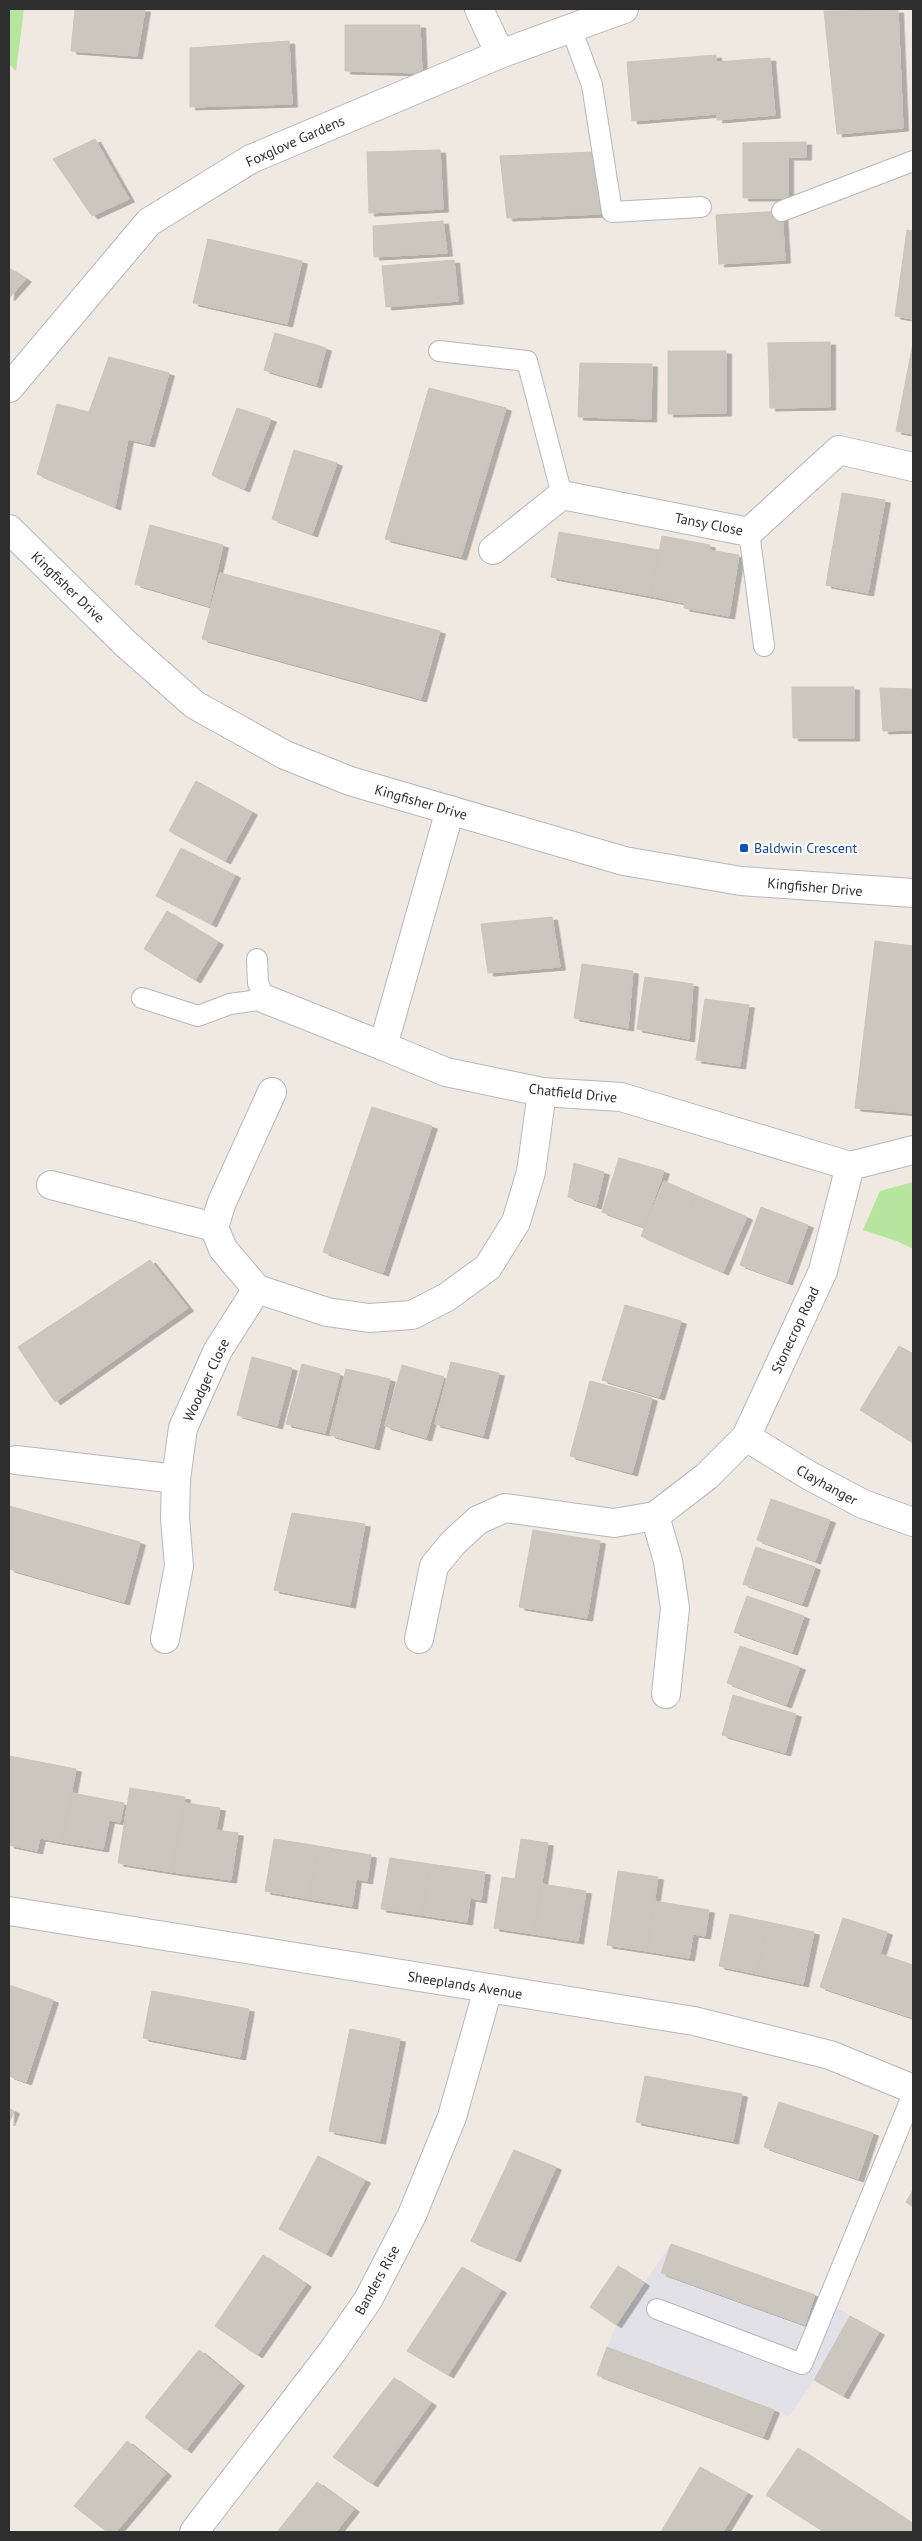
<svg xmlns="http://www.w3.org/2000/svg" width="922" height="2541" font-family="'PT Sans',sans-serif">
	<defs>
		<filter id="shadow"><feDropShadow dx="5.5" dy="3" stdDeviation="0" flood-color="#0004"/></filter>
	</defs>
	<rect width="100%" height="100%" fill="#efe9e1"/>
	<!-- industrial -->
	<polygon fill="#e3e1e8" points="671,2244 815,2295 879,2332 843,2396 814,2380 789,2417 774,2410 763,2437 597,2375 616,2325 590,2307 618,2266 644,2283"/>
	<!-- green -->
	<g fill="#b6e59e">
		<polygon points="9,9 24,9 16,71 9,64"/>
		<polygon points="913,1182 913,1249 897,1241 863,1230 880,1191"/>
	</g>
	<!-- building -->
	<g fill="#cbc7bf" stroke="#cbc5ba" filter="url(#shadow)">
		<polygon points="75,9 145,9 137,56 71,51"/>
		<polygon points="898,10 903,128 837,134 824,11"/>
		<polygon points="345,25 420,25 422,73 345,71"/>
		<polygon points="289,41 292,104 190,107 190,48"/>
		<polygon points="716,55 716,62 770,58 775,115 717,120 717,114 632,121 627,62"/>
		<polygon points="95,139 129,199 92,216 53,159"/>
		<polygon points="806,142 806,157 788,157 788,198 743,198 743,143"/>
		<polygon points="440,150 443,209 369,213 367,152"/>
		<polygon points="593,152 600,214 507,218 500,156"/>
		<polygon points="782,211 785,260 719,264 716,215"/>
		<polygon points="443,221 447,253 374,257 373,226"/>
		<polygon points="907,230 913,231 913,319 895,316"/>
		<polygon points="208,239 302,261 287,324 193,303"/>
		<polygon points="454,260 458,301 386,307 382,266"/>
		<polygon points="9,268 26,279 9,298"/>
		<polygon points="275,333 326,348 316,385 264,370"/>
		<polygon points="830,342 830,407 770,408 768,343"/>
		<polygon points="913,343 913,434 896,431"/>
		<polygon points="668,351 726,351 726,413 668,414"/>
		<polygon points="109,357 169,373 149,444 128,439 115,507 37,474 57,404 89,412"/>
		<polygon points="580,363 652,364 651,419 578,417"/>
		<polygon points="429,388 506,408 461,557 385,539"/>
		<polygon points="237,408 271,419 244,489 212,475"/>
		<polygon points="294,450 337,463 312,534 272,519"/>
		<polygon points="842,493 885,500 868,593 826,585"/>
		<polygon points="150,525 223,545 209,606 135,584"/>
		<polygon points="559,532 659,550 651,596 551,577"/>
		<polygon points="662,536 710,545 709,550 739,555 729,616 684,608 685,603 651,596"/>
		<polygon points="220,573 440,631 421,699 202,639"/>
		<polygon points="792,687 854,687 854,738 793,738"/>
		<polygon points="880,688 913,689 913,730 883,731"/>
		<polygon points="196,781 252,812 225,861 169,831"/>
		<polygon points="181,848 235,875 211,924 156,896"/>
		<polygon points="167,911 218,942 195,980 144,949"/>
		<polygon points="552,917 560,967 488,973 481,924"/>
		<polygon points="875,941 913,946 913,1113 855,1108"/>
		<polygon points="582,964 633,971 628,1028 574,1018"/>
		<polygon points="645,977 693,984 689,1039 637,1029"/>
		<polygon points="705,999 749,1005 740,1066 696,1060"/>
		<polygon points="372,1107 432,1126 383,1273 323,1252"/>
		<polygon points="619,1158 664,1171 644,1227 602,1212"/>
		<polygon points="574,1163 604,1172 596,1206 568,1197"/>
		<polygon points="664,1181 696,1195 672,1250 641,1236"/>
		<polygon points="696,1195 747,1217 723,1272 672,1250"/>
		<polygon points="761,1207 808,1225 787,1282 740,1265"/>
		<polygon points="150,1260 188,1308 55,1402 18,1347"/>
		<polygon points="625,1305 681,1321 659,1397 602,1380"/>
		<polygon points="899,1346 913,1354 913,1443 860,1410"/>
		<polygon points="252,1357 292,1368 277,1426 237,1415"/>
		<polygon points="451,1362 499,1373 483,1436 435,1424"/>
		<polygon points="302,1364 340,1374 325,1433 286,1424"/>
		<polygon points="402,1365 444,1377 426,1438 385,1426"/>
		<polygon points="346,1369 390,1379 374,1447 330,1435"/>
		<polygon points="590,1381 652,1398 632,1473 570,1456"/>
		<polygon points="771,1499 830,1520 815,1561 757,1540"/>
		<polygon points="9,1506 140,1542 124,1602 9,1569"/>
		<polygon points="292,1513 365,1524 350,1605 274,1590"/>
		<polygon points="533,1530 600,1541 587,1618 519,1607"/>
		<polygon points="756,1547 815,1567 802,1604 743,1584"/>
		<polygon points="747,1596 804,1616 792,1652 734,1632"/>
		<polygon points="740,1646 800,1667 786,1705 727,1683"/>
		<polygon points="733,1695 796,1714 785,1753 722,1735"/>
		<polygon points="9,1756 76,1769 62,1842 40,1838 37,1851 9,1845"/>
		<polygon points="130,1788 185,1797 172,1872 118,1863"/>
		<polygon points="72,1793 124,1803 120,1822 109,1820 103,1849 62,1842"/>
		<polygon points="185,1803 220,1808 216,1830 238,1833 231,1880 172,1872"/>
		<polygon points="274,1839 318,1846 309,1899 265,1891"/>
		<polygon points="521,1839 548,1843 534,1934 494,1928 502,1877 515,1879"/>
		<polygon points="318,1846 371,1855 367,1881 356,1879 352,1906 309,1899"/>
		<polygon points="390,1858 430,1864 422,1915 381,1909"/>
		<polygon points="430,1864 485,1872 481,1900 470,1898 467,1922 422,1915"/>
		<polygon points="618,1871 658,1877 647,1951 607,1945"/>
		<polygon points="542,1884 586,1891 578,1941 534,1934"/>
		<polygon points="654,1901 709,1910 705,1936 693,1934 689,1958 647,1951"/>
		<polygon points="730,1914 768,1922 757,1974 719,1966"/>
		<polygon points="843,1918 887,1932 865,2002 820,1987"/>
		<polygon points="768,1922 814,1932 803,1984 757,1974"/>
		<polygon points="880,1954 913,1965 913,2018 865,2002"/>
		<polygon points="9,1985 53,2000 26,2082 9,2076"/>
		<polygon points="152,1991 249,2009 240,2057 143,2038"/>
		<polygon points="350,2029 400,2039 380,2141 329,2131"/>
		<polygon points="645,2076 742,2094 733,2141 636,2122"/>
		<polygon points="779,2102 873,2133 858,2179 764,2147"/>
		<polygon points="9,2108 14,2111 9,2123"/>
		<polygon points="514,2150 556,2167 515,2259 471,2241"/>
		<polygon points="318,2156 365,2180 326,2254 279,2229"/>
		<polygon points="913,2190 913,2207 906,2202"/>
		<polygon points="671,2244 815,2295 805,2325 661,2273"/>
		<polygon points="263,2255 306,2284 257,2355 215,2326"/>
		<polygon points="618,2266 644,2283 616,2325 590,2307"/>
		<polygon points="462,2267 501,2290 448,2375 407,2351"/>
		<polygon points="850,2316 879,2332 843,2396 814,2380"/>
		<polygon points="607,2347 774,2410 763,2437 597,2375"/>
		<polygon points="199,2350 239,2383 186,2450 145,2417"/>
		<polygon points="394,2378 431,2403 372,2484 333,2457"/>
		<polygon points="127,2441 166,2473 116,2532 107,2532 74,2506"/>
		<polygon points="798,2448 913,2524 913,2532 824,2532 766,2495"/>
		<polygon points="700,2467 747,2493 723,2532 661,2532"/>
		<polygon points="317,2482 354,2509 336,2532 277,2532"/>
	</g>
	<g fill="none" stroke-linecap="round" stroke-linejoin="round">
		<!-- lane casing -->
		<g stroke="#b4b7c1" stroke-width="22">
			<g id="lane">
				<polyline points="571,28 592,85 612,212 701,207"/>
				<polyline points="782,211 913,161"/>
				<polyline points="439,351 527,361 562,495"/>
				<polyline points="749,532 764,646"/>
				<polyline points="142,998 198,1016 230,1004 265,999 258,983 257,959"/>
				<polyline points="657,2309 802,2364 913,2094"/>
			</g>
		</g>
		<!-- street casing -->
		<g stroke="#b4b7c1" stroke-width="30">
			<g id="street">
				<polyline points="479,9 500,54"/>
				<polyline points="9,388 149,222 251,159 500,54 624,9"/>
				<polyline points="493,550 562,495 749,532 839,450 913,467"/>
				<polyline points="450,810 383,1046 446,1072 542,1092 621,1097 850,1166"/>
				<polyline points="265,999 383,1046"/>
				<polyline points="850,1166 913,1150"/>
				<polyline points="51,1185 214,1227"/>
				<polyline points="257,1289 223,1249 214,1227 222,1202 272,1092"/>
				<polyline points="746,1437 810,1476 863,1504 913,1522"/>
				<polyline points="16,1460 176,1479"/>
				<polyline points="655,1516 668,1561 675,1608 666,1694"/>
				<polyline points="165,1639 179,1566 175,1518 176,1479 183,1428 218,1350 257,1289 327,1312 369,1318 412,1315 447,1297 488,1267 516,1222 531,1172 542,1092"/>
				<polyline points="419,1639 434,1566 453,1543 478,1520 505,1508 614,1523 655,1516 707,1476 746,1437 823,1271 850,1166"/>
				<polyline points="9,1911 694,2021 830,2055 913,2089"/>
				<polyline points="194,2532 332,2352 368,2300 412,2215 452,2117 488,1989"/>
			</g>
		</g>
		<!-- secondary casing -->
		<g stroke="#b4b7c1" stroke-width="30">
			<polyline id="secondary" points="9,529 126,644 195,705 285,755 350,781 624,861 741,881 913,893"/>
		</g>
		<!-- lane -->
		<use href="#lane" stroke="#fff" stroke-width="20"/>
		<!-- street -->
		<use href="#street" stroke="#fff" stroke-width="28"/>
		<!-- secondary -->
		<use href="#secondary" stroke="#fff" stroke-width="28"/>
	</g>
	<!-- markers -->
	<rect fill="#1a4fb4" stroke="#fff" stroke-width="2" x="739" y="843" width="10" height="10" rx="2.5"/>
	<g text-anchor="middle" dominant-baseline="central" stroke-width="4" stroke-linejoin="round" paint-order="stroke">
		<!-- street labels -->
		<g font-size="14" fill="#2e2e2e" stroke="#fff">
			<text transform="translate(295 141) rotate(-24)">Foxglove Gardens</text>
			<text transform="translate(709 524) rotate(11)">Tansy Close</text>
			<text transform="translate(68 587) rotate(44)">Kingfisher Drive</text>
			<text transform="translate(421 802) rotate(16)">Kingfisher Drive</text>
			<text transform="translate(815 887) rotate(5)">Kingfisher Drive</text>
			<text transform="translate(573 1093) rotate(6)">Chatfield Drive</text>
			<text transform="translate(795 1330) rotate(-65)">Stonecrop Road</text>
			<text transform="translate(206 1380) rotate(-65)">Woodger Close</text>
			<text transform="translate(827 1485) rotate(29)">Clayhanger</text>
			<text transform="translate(465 1985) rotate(9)">Sheeplands Avenue</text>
			<text transform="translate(377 2280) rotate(-61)">Banders Rise</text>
		</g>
		<!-- transit labels -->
		<g font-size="14" fill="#164399" stroke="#fff" text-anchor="start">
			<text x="754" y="848">Baldwin Crescent</text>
		</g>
	</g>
	<!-- border -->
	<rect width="922" height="2541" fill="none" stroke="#2e2e2e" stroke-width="20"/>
</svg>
